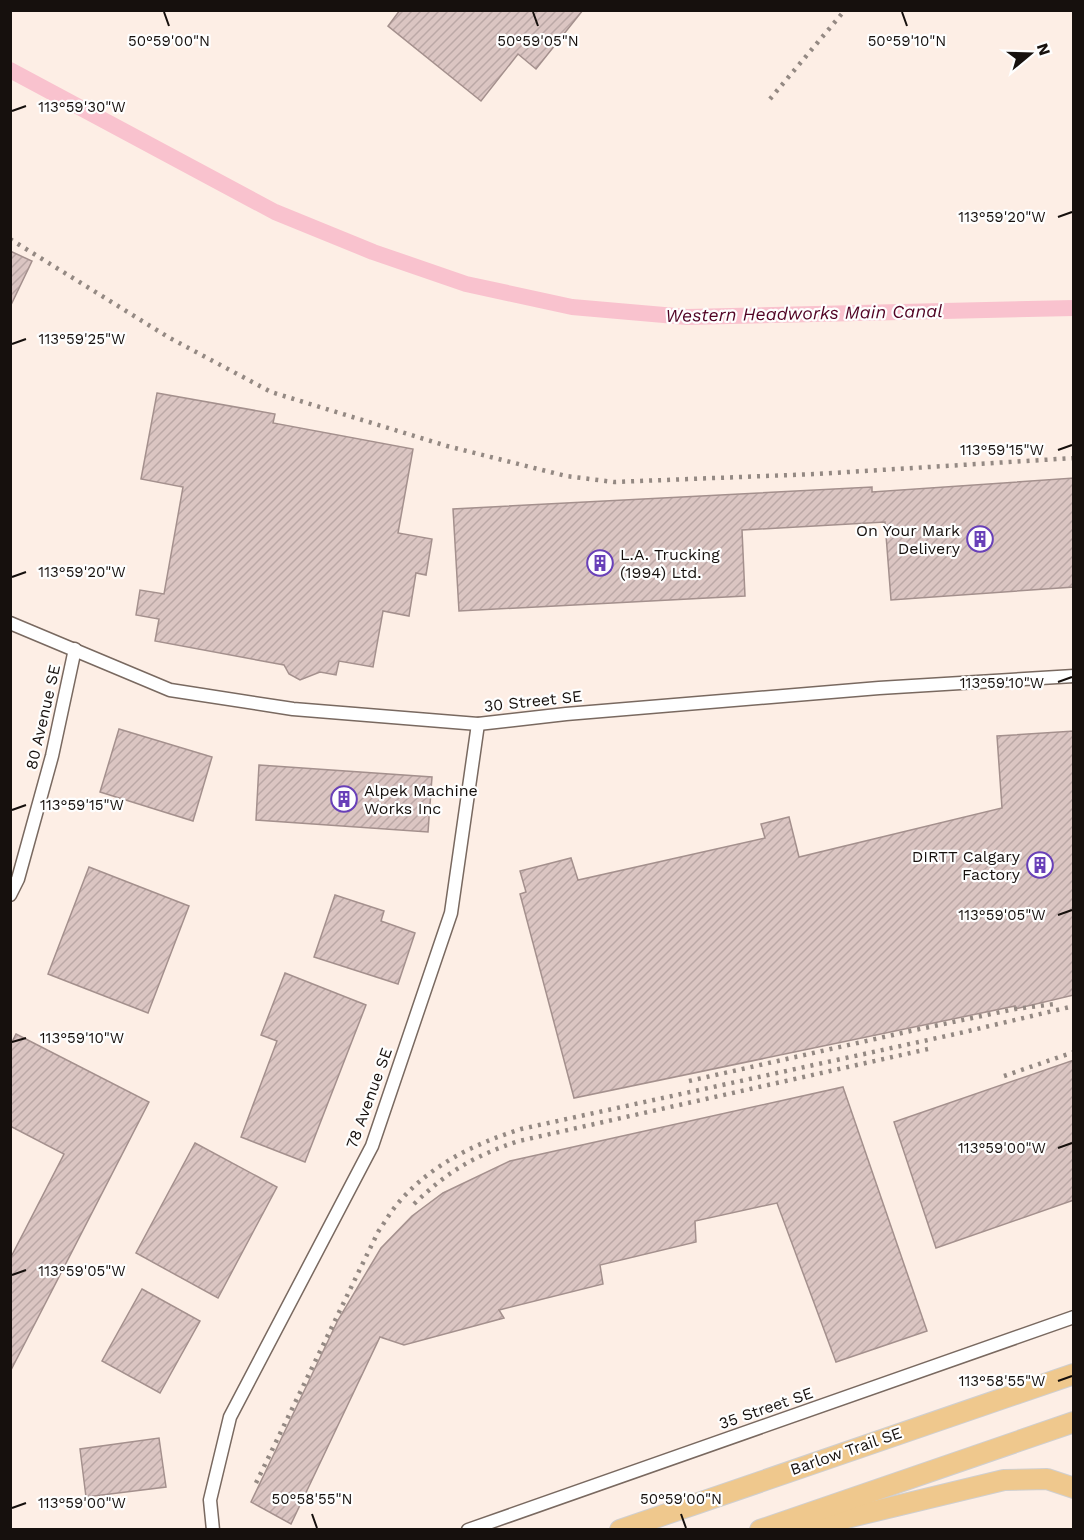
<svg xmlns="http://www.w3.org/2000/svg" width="1084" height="1540" font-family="'Work Sans',sans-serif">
	<defs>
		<pattern id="building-hatch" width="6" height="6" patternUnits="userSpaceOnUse" patternTransform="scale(1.5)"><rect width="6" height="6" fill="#dbc5c2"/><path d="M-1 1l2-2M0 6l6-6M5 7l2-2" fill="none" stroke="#bba8a6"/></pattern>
	</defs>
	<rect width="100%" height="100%" fill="#fdeee5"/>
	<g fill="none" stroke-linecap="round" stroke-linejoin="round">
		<!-- canal -->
		<polyline stroke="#f9c2ce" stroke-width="16" points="10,70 275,212 373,252 466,284 572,307 687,317 1074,308"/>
	</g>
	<!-- building -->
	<g fill="url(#building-hatch)" stroke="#a4908d" stroke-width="1.5">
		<polygon points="400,10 583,10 536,69 518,54 481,101 388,26"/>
		<polygon points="10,251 32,261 10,307"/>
		<polygon points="157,393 275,414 273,423 413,449 398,533 432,539 426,575 416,573 409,616 383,611 373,667 339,661 336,675 320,672 300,680 289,674 284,665 155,641 159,619 136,615 140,590 164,594 183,487 141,479"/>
		<polygon points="1074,478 1074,587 891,600 885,522 742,530 745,596 459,611 453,509 872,487 872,492"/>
		<polygon points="119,729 212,757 193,821 100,792"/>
		<polygon points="1074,731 1074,995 1015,1009 1015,1006 574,1098 520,894 526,892 520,871 571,858 578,880 765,838 761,824 789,817 799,857 1002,808 997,736"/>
		<polygon points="259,765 432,777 428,832 256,820"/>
		<polygon points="89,867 189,906 148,1013 48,974"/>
		<polygon points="335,895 384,911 381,921 415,933 398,984 314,957"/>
		<polygon points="285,973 366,1005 305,1162 241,1137 277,1041 261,1035"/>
		<polygon points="16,1034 149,1102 10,1372 10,1259 64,1154 10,1126 10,1046"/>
		<polygon points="1074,1060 1074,1200 936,1248 894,1122"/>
		<polygon points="843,1087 927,1331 836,1362 777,1203 695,1221 696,1242 600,1265 603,1284 499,1310 504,1318 404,1345 380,1337 291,1524 251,1502 338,1320 381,1248 412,1216 443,1193 510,1161"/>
		<polygon points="195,1143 277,1187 218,1298 136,1253"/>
		<polygon points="142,1289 200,1321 160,1393 102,1361"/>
		<polygon points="159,1438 166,1487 86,1497 80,1449"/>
	</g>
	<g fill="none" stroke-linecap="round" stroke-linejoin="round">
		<!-- street casing -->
		<g stroke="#796960" stroke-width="15">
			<g id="street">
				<polyline points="10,623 170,690 293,709 478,724 566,714 879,688 1074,676"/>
				<polyline points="10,895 18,879 52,756 75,649"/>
				<polyline points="213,1530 210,1500 230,1417 372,1146 451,913 478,724"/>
				<polyline points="468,1530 1074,1317"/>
			</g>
		</g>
		<!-- primary casing -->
		<g stroke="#d0cfcf" stroke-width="22">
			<g id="primary">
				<polyline points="797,1526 834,1521 1004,1480 1047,1479 1074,1488"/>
				<polyline points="620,1530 1074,1374"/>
				<polyline points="760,1530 1074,1422"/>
			</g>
		</g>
		<!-- street -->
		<use href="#street" stroke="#fff" stroke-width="12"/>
		<!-- primary -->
		<use href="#primary" stroke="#efc88d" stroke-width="20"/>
		<!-- rail -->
		<g stroke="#948983" stroke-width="4.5" stroke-dasharray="3 6" stroke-linecap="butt">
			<polyline points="770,99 845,10"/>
			<polyline points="10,239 168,337 271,392 447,446 566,476 614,482 816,474 1074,458"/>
			<polyline points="1004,1076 1074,1052"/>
			<polyline points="689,1081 915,1030 1015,1009 1055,1004"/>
			<path d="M414,1204c34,-33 60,-48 105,-63l409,-92"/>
			<path d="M256,1483l122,-251c7,-10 13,-21 21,-30 33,-38 75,-58 122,-73l439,-96 114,-27"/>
		</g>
	</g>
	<!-- ticks -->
	<path fill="none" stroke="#16100d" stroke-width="2" d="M164,12l5,14M533,12l5,14M902,12l5,14M12,111l14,-5M1058,217l14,-5M12,344l14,-5M1058,450l14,-5M12,577l14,-5M1058,682l14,-5M12,810l14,-5M1058,915l14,-5M12,1042l14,-4M1058,1148l14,-5M12,1275l14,-5M1058,1381l14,-5M12,1508l14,-5M312,1514l5,14M681,1514l5,14"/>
	<!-- icons -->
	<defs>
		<g id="building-ring" transform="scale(1.35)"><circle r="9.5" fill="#fefefe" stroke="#6840b8" stroke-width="1.5"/><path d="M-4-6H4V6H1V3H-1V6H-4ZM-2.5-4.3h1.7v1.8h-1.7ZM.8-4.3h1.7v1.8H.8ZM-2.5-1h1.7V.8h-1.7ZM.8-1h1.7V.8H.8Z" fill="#6840b8"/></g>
	</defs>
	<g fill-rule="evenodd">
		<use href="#building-ring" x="980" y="539"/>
		<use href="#building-ring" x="600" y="563"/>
		<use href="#building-ring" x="344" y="799"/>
		<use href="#building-ring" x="1040" y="865"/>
	</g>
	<g text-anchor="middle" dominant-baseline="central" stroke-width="4.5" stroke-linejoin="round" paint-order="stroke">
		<!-- poi labels -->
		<g font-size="16" fill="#16100d" stroke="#fefefe" text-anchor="end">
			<text x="960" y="530">On Your Mark<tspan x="960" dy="18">Delivery</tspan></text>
			<text x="620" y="554" text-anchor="start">L.A. Trucking<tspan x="620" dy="18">(1994) Ltd.</tspan></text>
			<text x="364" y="790" text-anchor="start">Alpek Machine<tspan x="364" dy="18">Works Inc</tspan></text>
			<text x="1020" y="856">DIRTT Calgary<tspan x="1020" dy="18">Factory</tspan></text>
		</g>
		<!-- street labels -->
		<g font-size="16" fill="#16100d" stroke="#fefefe">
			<text transform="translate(533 701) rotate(-6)">30 Street SE</text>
			<text transform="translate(43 717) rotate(-77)">80 Avenue SE</text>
			<text transform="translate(369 1098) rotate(-70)">78 Avenue SE</text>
			<text transform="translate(766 1408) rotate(-19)">35 Street SE</text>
			<text transform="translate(846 1451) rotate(-19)">Barlow Trail SE</text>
		</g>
		<!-- water labels -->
		<g font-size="18" font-style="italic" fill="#510324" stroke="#fefefe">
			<text transform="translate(804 313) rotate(-1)">Western Headworks Main Canal</text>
		</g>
	</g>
	<g font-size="15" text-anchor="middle" fill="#16100d" stroke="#fefefe" stroke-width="4.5" stroke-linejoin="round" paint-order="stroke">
		<text x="169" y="46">50°59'00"N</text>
		<text x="538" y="46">50°59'05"N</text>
		<text x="907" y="46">50°59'10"N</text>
		<text x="82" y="112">113°59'30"W</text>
		<text x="1002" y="222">113°59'20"W</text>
		<text x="82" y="344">113°59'25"W</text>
		<text x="1002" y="455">113°59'15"W</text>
		<text x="82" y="577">113°59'20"W</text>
		<text x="1002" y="688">113°59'10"W</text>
		<text x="82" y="810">113°59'15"W</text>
		<text x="1002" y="920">113°59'05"W</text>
		<text x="82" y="1043">113°59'10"W</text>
		<text x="1002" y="1153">113°59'00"W</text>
		<text x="82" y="1276">113°59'05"W</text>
		<text x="1002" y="1386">113°58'55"W</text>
		<text x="312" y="1504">50°58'55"N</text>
		<text x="681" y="1504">50°59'00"N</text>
		<text x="82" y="1508">113°59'00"W</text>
	</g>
	<!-- border -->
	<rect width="1084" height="1540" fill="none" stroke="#16100d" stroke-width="24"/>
	<!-- north arrow -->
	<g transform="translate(1030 54) rotate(71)" stroke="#fefefe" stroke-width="4.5" paint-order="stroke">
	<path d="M0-4.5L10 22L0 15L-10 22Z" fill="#16100d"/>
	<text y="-9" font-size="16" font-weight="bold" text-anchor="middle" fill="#16100d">N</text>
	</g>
</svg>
